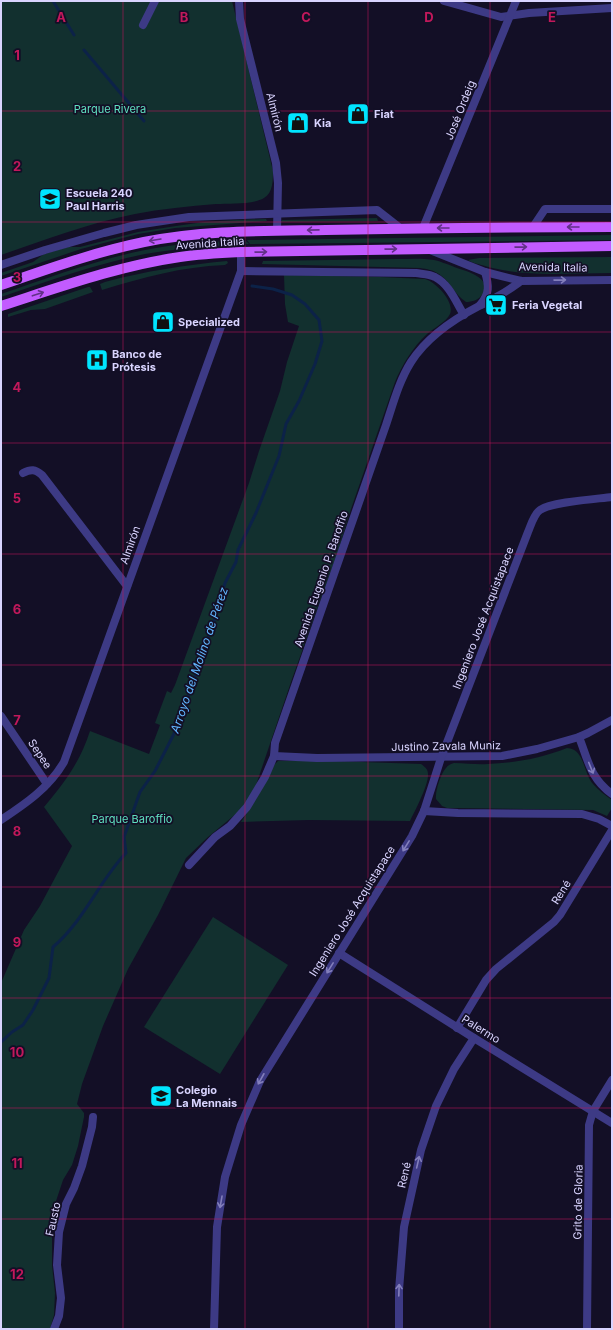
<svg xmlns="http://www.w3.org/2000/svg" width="613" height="1330" font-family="Inter,sans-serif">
	<rect width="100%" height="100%" fill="#130f26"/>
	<!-- green -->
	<g fill="#12302f">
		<path d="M1,1h231l41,170c0,9 0,22 -9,27 -12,7 -35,5 -48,6 -27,2 -55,5 -81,10 -46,9 -90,26 -134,41z"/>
		<polygon points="377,218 378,221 281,222 282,220"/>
		<polygon points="236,220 266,219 267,221 175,228 138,234 81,249 1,276 1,273 33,262 44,254 68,247 80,247 138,232 176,226 204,222"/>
		<polygon points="612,235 612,240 250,244 247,240"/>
		<path d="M245,240l4,4c-35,2 -70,4 -104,10 -49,10 -97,27 -144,43v-3c47,-16 95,-34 144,-44 33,-7 67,-8 100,-10z"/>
		<path d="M612,257v16c-42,0 -86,5 -127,-7 -6,-2 -13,-3 -17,-6l11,-2z"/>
		<path d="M397,259c12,0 25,-1 37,1 6,1 12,4 18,6 11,5 42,10 30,29 -4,5 -10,7 -16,7 -11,-7 -16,-21 -27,-28 -6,-4 -12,-5 -19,-6l-158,-4 1,-3z"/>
		<path d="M227,261l1,2 -3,2c-44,2 -81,12 -123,25l-2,-6 5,-2c40,-11 81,-17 122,-21z"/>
		<path d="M284,275l96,2 45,2c11,3 30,23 25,35 -4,8 -16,14 -23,20 -14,13 -25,31 -32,48l-44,127 -14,45 -45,125 -37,109 -7,12 -11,13 -29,24 -22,21 -28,57 -30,54 -25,57 -21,58 -5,20 7,9v4l-6,29 -6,19 -9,15 -7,21 -4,31v33l3,28 -1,22 -4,14h-49v-346l23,-53 16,-24 32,-60 -28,-39c21,-25 36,-45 46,-76l59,23 11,-29 -5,-2 12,-32 4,2 4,-8 74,-202 10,-32 21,-60 7,-29 12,-36 -11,-4 -3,-18z"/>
		<polygon points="88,287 90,287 93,292 45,309 31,310 8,317 8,314"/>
		<path d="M567,748c18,1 16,25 26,36 5,6 12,11 19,16v8l-5,8 -14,-6 -146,-2 -5,-2 -6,-7c-1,-8 5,-26 10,-31 2,-3 5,-4 8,-5 12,0 23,2 34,1 27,-1 54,-6 79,-16z"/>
		<path d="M278,761h55l88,3c4,3 7,5 7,10 1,10 -13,37 -18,47l-101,-1 -68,2 13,-20 21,-38z"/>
		<polygon points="213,917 288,965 220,1074 144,1027"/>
	</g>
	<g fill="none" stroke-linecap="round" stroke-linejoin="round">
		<!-- stream -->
		<g stroke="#0c2248" stroke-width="3">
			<polyline points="53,1 74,35"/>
			<polyline points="84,50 144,121"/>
			<path d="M1,1042l11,-10 11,-7 10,-15 16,-32 4,-31c31,-26 46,-66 73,-94l-2,-16 16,-45 15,-21 24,-47 38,-112 8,-29 11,-21 2,-12 18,-37 23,-57 7,-32 13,-23 16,-37 7,-23 -3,-21 -14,-16 -13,-9 -19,-6 -21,-3"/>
		</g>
		<!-- minor -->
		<g stroke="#3d3a85" stroke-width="8">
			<polyline points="239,1 240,19 276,163 278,183 277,231"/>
			<polyline points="444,1 501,17 529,13 612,8"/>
			<polyline points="143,25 155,1"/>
			<polyline points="533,227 545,209 612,209"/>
			<polyline points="423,228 516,1"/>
			<polyline points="430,250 485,272 521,281 612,280"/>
			<polyline points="1,265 45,250 104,233 136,225 189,217 377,210 400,228"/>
			<path d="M241,271l175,2c6,1 14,1 19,4 14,7 21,25 29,38"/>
			<path d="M480,305c10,-11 9,-20 5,-33"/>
			<path d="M23,473c8,-4 12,-4 19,2l85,111"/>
			<polyline points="1,716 47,784"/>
			<path d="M579,737c9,23 11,41 33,57"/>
			<polyline points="274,756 317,758 502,756 537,749 579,737 588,733 612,720"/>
			<polyline points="424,811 458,813 582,814 599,819 612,826"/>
			<path d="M1,820c24,-16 48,-32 63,-58l177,-491v-19"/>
			<path d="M189,865l26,-28 15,-11 17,-19 18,-30 9,-21 1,-13 111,-318c7,-21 13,-44 25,-63 16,-25 41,-42 68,-56 6,-3 13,-6 19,-10 8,-4 16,-10 23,-15"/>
			<polyline points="339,953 474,1038 612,1123"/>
			<polyline points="457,1028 486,980 496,969 554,922 560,915 612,830"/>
			<polyline points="54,1329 59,1316 61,1298 57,1265 59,1232 66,1204 74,1188 82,1166 92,1127 93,1117"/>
			<path d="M214,1329l3,-102 8,-50 16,-52 19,-44 152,-245 12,-25 17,-53 87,-226c3,-7 6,-18 12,-22 11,-8 57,-11 72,-13"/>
			<polyline points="399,1329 399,1290 404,1227 421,1150 436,1106 454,1069 474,1038"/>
			<polyline points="587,1329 589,1125 593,1111 612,1080"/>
		</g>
		<!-- primary -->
		<g stroke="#c25bff" stroke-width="10">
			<path d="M1,285c47,-16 94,-33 143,-43 59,-12 122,-11 182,-12 95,-2 191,-3 286,-3"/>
			<path d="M1,306c59,-19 117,-40 179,-49 20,-3 40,-4 61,-5l371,-6"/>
		</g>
	</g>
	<!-- one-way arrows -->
	<defs><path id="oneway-shaft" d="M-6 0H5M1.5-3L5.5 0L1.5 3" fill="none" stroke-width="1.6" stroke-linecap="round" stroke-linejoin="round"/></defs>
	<g stroke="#623188">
		<use href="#oneway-shaft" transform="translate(573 227) rotate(180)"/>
		<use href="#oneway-shaft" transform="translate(443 228) rotate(180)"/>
		<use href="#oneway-shaft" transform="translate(313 230) rotate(179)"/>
		<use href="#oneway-shaft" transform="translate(155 240) rotate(171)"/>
		<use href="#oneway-shaft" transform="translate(521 247) rotate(-1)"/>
		<use href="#oneway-shaft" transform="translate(391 249) rotate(-1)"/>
		<use href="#oneway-shaft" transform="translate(261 252) rotate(-1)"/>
		<use href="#oneway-shaft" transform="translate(38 294) rotate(-18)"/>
	</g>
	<g stroke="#837fbc">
		<use href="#oneway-shaft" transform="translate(560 280) rotate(-1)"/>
		<use href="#oneway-shaft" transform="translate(591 768) rotate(68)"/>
		<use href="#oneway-shaft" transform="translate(406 846) rotate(122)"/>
		<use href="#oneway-shaft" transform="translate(330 968) rotate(122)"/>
		<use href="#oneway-shaft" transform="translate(261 1079) rotate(119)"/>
		<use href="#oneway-shaft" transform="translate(418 1162) rotate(-77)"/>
		<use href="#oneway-shaft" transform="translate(221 1202) rotate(100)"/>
		<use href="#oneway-shaft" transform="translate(399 1290) rotate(-88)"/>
	</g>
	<!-- grid -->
	<path fill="none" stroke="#c2185b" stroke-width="1" stroke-opacity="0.55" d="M123,1v1328M245,1v1328M368,1v1328M490,1v1328M1,111h611M1,222h611M1,332h611M1,443h611M1,554h611M1,665h611M1,776h611M1,887h611M1,998h611M1,1108h611M1,1219h611"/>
	<!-- icons -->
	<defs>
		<g id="shop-square" transform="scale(1.15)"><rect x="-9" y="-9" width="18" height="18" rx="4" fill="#00e5ff" stroke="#130f26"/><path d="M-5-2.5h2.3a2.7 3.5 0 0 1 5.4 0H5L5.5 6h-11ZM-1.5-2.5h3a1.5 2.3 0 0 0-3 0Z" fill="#111"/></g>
		<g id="school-square" transform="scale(1.15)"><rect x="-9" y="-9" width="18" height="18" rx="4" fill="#00e5ff" stroke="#130f26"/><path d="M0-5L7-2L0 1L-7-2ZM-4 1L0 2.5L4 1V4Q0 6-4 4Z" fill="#111"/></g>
		<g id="supermarket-square" transform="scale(1.15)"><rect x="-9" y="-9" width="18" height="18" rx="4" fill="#00e5ff" stroke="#130f26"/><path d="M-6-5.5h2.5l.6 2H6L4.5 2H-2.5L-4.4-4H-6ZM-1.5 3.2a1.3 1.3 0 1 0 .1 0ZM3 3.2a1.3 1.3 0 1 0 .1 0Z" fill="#111"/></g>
		<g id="hospital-square" transform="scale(1.15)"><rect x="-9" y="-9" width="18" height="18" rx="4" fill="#00e5ff" stroke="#130f26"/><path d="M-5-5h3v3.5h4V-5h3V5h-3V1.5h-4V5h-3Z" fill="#111"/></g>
	</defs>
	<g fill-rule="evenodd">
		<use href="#shop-square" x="358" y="114"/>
		<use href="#shop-square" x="298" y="123"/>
		<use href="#school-square" x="50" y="199"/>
		<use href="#supermarket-square" x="496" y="305"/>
		<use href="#shop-square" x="163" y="322"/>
		<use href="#hospital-square" x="97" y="360"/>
		<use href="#school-square" x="161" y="1096"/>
	</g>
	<g text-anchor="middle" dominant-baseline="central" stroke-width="3.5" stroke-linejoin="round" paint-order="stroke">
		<!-- park labels -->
		<g font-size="11" fill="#5fe0c0" stroke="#130f26">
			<text x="110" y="109">Parque Rivera</text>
			<text x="132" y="819">Parque Baroffio</text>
		</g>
		<!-- street labels -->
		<g font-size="11" fill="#d9d4ff" stroke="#130f26">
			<text transform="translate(460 110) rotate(-68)">José Ordeig</text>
			<text transform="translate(275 112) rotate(76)">Almirón</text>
			<text transform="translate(210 243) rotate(-4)">Avenida Italia</text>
			<text transform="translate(553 267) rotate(1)">Avenida Italia</text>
			<text transform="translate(130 545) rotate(-70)">Almirón</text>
			<text transform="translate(321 579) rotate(-71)">Avenida Eugenio P. Baroffio</text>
			<text transform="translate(483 618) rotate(-69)">Ingeniero José Acquistapace</text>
			<text transform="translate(446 746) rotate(-1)">Justino Zavala Muniz</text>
			<text transform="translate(40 754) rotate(56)">Sepee</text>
			<text transform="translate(561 892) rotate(-58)">René</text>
			<text transform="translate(352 911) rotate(-58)">Ingeniero José Acquistapace</text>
			<text transform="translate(481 1029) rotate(32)">Palermo</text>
			<text transform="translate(404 1175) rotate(-77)">René</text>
			<text transform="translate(578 1202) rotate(-89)">Grito de Gloria</text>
			<text transform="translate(53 1219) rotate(-77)">Fausto</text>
		</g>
		<!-- poi labels -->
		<g font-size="11" font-weight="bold" fill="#d9d4ff" stroke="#130f26" text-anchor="start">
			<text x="374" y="114">Fiat</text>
			<text x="314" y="123">Kia</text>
			<text x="66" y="193">Escuela 240<tspan x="66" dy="13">Paul Harris</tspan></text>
			<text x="512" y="305">Feria Vegetal</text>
			<text x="178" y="322">Specialized</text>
			<text x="112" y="354">Banco de<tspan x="112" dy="13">Prótesis</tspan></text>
			<text x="176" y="1090">Colegio<tspan x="176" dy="13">La Mennais</tspan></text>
		</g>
		<!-- water labels -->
		<g font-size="12" font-style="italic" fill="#62b6ff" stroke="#130f26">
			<text transform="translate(199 660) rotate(-71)">Arroyo del Molino de Pérez</text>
		</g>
	</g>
	<g font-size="13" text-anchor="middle" font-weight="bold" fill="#c2185b" stroke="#130f26" stroke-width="3.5" stroke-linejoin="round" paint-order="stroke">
		<text x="61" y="22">A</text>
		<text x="184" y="22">B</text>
		<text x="306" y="22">C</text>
		<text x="429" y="22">D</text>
		<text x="552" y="22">E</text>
		<text x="17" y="60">1</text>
		<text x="17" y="171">2</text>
		<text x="17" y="282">3</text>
		<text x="17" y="392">4</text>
		<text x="17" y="503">5</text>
		<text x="17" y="614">6</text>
		<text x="17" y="725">7</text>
		<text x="17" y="836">8</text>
		<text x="17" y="947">9</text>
		<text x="17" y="1057">10</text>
		<text x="17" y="1168">11</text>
		<text x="17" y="1279">12</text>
	</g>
	<!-- border -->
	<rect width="613" height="1330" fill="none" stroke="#d9d4ff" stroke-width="4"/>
</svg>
